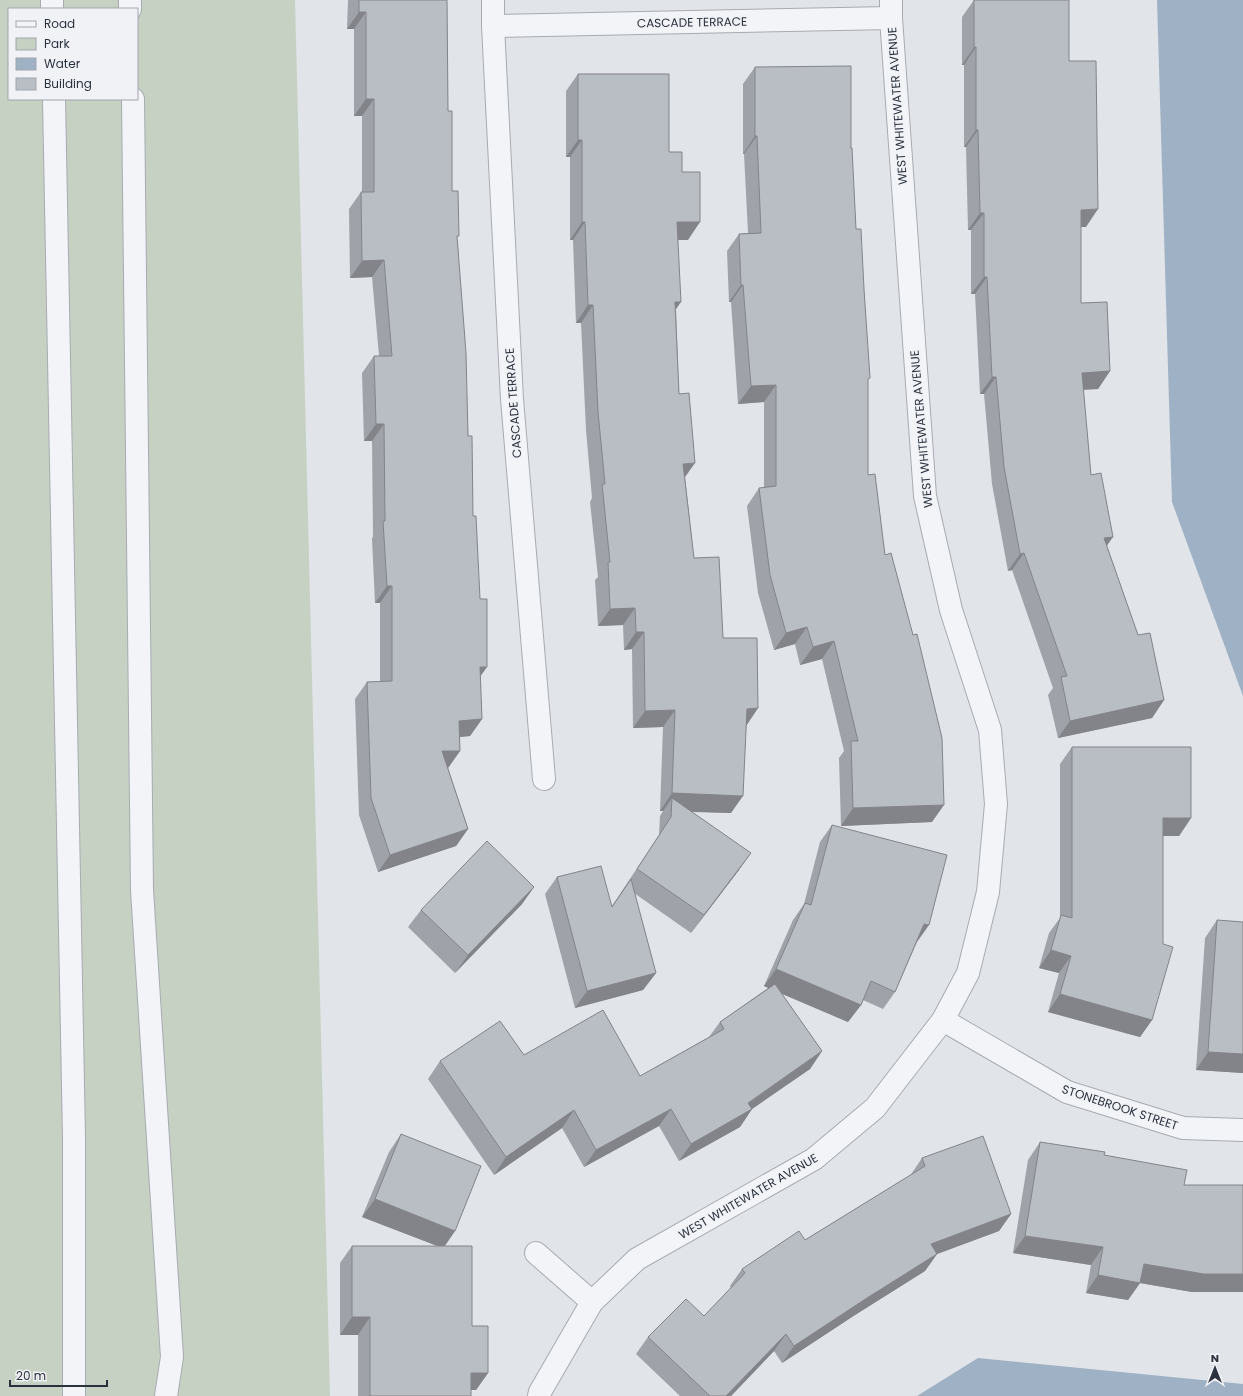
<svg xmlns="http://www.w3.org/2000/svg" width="1243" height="1396" font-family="Poppins,sans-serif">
	<rect width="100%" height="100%" fill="#e1e4e8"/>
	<!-- green -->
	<path fill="#c6d1c3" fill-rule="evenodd" d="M0,0h295l35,1396h-330zM9,9h128v90h-128z"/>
	<!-- water -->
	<g fill="#9fb1c5">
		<polygon points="1157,0 1243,0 1243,696 1172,502"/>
		<polygon points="978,1358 1243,1384 1243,1396 917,1396"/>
	</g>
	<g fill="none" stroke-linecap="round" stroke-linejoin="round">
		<!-- minor casing -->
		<g stroke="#a7abb2" stroke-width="24">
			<g id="minor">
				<polyline points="52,0 52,9"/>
				<polyline points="130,0 130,9"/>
				<polyline points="493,0 493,26 512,399 544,779"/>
				<polyline points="493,26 891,18"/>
				<polyline points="54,99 74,1138 74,1396"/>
				<polyline points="133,99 142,890 172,1357 166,1396"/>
				<polyline points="943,1020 1067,1092 1183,1128 1243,1130"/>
				<polyline points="536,1253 592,1302"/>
				<polyline points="539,1396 540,1392 592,1302 637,1259 814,1159 875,1108 943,1020 968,973 988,892 996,804 990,730 951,610 925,496 891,18 891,0"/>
			</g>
		</g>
		<!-- minor -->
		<use href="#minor" stroke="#f3f4f7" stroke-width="22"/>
	</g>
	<!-- wall -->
	<g fill="#9fa3a9">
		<polygon points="348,0 447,0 448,111 452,191 457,239 473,516 482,719 470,736 460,737 460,751 448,768 468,829 456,846 378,872 359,815 355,699 367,682 380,681 380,603 375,603 372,539 373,536 372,441 364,441 362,373 374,356 379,356 372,277 350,278 349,209 361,192 362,192 362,116 354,116 354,29 347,29"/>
		<polygon points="974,0 1069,61 1086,227 1081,227 1081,303 1110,371 1098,389 1083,390 1091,475 1107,546 1138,635 1164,700 1152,718 1058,738 1048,695 1053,688 1012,570 1008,571 992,484 984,394 980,394 975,294 971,294 971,230 968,230 966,147 964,147 964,65 962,65 962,17"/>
		<polygon points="755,67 851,148 856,229 868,382 868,475 885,555 932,822 841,826 839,758 844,751 822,659 800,665 795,644 774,650 758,593 747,506 759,488 764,488 764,402 738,404 731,302 729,302 727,251 739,234 748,233 744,154 743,154 743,84"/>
		<polygon points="578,74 669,152 682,172 688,240 678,240 676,309 679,394 685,477 694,558 723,638 758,708 746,726 731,813 691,812 739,870 691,933 634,893 656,973 643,990 575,1008 545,894 557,877 612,906 659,835 660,816 663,811 660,811 663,727 633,728 632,649 624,650 623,625 598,626 595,580 598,577 590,502 592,498 586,430 581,323 576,323 573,240 570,240 570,157 566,157 566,91"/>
		<polygon points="1072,747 1191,818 1179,836 1163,836 1152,1020 1140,1037 1048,1012 1059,973 1039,968 1049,933 1060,918 1060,764"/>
		<polygon points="832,825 917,942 895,992 883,1009 863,1000 861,1005 848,1022 782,994 822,1051 810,1069 752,1109 740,1127 679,1161 659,1126 584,1167 562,1128 494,1175 428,1079 440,1061 524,1055 640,1076 709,1037 720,1022 768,988 764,986 793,920 804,904 820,842"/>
		<polygon points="534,887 522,904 455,973 408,927 421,910"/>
		<polygon points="1217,920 1243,1073 1196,1070 1205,938"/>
		<polygon points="401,1134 455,1231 445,1246 488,1373 476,1390 471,1390 471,1396 358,1396 358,1335 340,1335 340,1263 352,1246 437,1246 362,1217 389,1152"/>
		<polygon points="1040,1142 1104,1155 1184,1185 1243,1292 1192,1292 1140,1283 1128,1300 1086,1293 1091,1265 1013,1253 1028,1160"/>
		<polygon points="922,1158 1011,1214 999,1231 937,1254 925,1271 855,1315 782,1363 774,1351 731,1396 680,1396 636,1354 648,1337 704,1316 731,1288 730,1286 742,1269 805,1240 910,1176"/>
	</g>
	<!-- shaded-wall -->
	<g fill="#828489">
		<polygon points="359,12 366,12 354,29 347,29"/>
		<polygon points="974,47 976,47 964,65 962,65"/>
		<polygon points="366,99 374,99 362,116 354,116"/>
		<polygon points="976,130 978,130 966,147 964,147"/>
		<polygon points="755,136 757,136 744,154 743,154"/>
		<polygon points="578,140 582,140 570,157 566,157"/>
		<polygon points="1098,209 1086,227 1069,227 1081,210"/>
		<polygon points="980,213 984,213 971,230 968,230"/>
		<polygon points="582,222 585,222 573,240 570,240"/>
		<polygon points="677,222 700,222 688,240 665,240"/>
		<polygon points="384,260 372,277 350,278 362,261"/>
		<polygon points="984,277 987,277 975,294 971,294"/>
		<polygon points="741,285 743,285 731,302 729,302"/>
		<polygon points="675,302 681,302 669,319"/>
		<polygon points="588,305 593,305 581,323 576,323"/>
		<polygon points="1110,371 1098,389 1070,390 1082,373"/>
		<polygon points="992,377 996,377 984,394 980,394"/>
		<polygon points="776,385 764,402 738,404 751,386"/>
		<polygon points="376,424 384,424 372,441 364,441"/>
		<polygon points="695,463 683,480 683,464"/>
		<polygon points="1113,537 1101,554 1104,538"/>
		<polygon points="1024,553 1012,570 1008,571 1020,554"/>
		<polygon points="387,586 392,586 380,603 375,603"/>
		<polygon points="635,608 623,625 598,626 610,609"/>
		<polygon points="807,627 795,644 774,650 786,633"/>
		<polygon points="636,632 644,632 632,649 624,650"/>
		<polygon points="834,641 822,659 800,665 813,647"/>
		<polygon points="480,667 487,667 475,684"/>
		<polygon points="1164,700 1152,718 1058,738 1070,721"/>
		<polygon points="758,708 746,726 747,709"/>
		<polygon points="675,710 663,727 633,728 645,711"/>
		<polygon points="482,719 470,736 447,738 459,721"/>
		<polygon points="442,751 460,751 448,768 430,768"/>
		<polygon points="672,793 743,796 731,813 671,811 672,798 663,811 660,811"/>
		<polygon points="944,805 932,822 841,826 853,808"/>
		<polygon points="1163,818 1191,818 1179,836 1151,836"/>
		<polygon points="468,829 456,846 378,872 390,855"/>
		<polygon points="751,853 739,870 691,933 704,915"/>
		<polygon points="534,887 522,904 455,973 468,955"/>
		<polygon points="924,924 929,925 917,942 912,941"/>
		<polygon points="1051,950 1071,956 1059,973 1039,968"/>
		<polygon points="776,969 861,1005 848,1022 764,986"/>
		<polygon points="656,973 643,990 575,1008 587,991"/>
		<polygon points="1060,994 1152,1020 1140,1037 1048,1012"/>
		<polygon points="822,1051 810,1069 752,1109 740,1127 679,1161 691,1144"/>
		<polygon points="1208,1052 1243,1054 1243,1073 1196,1070"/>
		<polygon points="671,1109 659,1126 584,1167 596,1150"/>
		<polygon points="574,1110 562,1128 494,1175 506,1157"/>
		<polygon points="375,1199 455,1231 443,1248 362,1217"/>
		<polygon points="1011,1214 999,1231 937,1254 925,1271 855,1315 782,1363 794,1346 931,1244"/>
		<polygon points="1025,1236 1103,1247 1091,1265 1013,1253"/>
		<polygon points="1144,1264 1243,1274 1243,1292 1192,1292 1140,1283 1128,1300 1086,1293 1098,1275"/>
		<polygon points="352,1317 370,1317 358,1335 340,1335"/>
		<polygon points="786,1334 774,1351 731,1396 726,1396"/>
		<polygon points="471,1373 488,1373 476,1390 459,1390"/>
	</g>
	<!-- building -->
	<g fill="#b9bdc4" stroke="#828489">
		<polygon points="359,0 447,0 448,111 452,111 452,191 458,191 459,236 457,236 466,353 468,436 472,436 473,516 476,516 480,599 487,599 487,667 480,667 482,719 459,721 460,751 442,751 468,829 390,855 371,798 367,682 392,681 392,586 387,586 383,521 385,521 384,424 376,424 374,356 392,356 384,260 362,261 361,192 374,192 374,99 366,99 366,12 359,12"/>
		<polygon points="974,0 1069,0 1069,61 1096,61 1098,209 1081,210 1081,303 1107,302 1110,371 1082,373 1091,475 1101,473 1113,537 1104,538 1138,635 1150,633 1164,700 1070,721 1061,677 1067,676 1024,553 1020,554 1004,467 996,377 992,377 987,277 984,277 984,213 980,213 978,130 976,130 976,47 974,47"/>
		<polygon points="851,66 851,148 852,148 856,229 861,229 864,289 870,378 868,379 868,475 875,474 885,555 891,553 913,635 917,634 942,738 944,805 853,808 851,741 858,741 834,641 813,647 807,627 786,633 770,575 759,488 776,486 776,385 751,386 743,285 741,285 739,234 761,233 757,136 755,136 755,67"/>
		<polygon points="578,74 669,74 669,152 682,152 682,172 700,172 700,222 677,222 681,302 675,302 679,394 689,393 695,463 683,464 694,558 719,557 723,638 757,638 758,708 747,709 743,796 672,793 675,710 645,711 644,632 636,632 635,608 610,609 608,562 610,562 602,484 605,484 598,412 593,305 588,305 585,222 582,222 582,140 578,140"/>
		<polygon points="1072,747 1191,747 1191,818 1163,818 1163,944 1173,947 1152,1020 1060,994 1071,956 1051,950 1061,915 1072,918"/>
		<polygon points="672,798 751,853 704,915 637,869 671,817"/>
		<polygon points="832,825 947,855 929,925 924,924 895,992 871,981 861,1005 776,969 805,903 811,905"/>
		<polygon points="487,841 534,887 468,955 421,910"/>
		<polygon points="601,866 612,907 631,879 656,973 587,991 557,877"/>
		<polygon points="1217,920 1243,922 1243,1054 1208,1052"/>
		<polygon points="775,984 822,1051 748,1103 752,1109 691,1144 671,1109 596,1150 574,1110 506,1157 440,1061 500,1021 524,1055 603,1010 640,1076 724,1029 720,1022"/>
		<polygon points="401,1134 481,1166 455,1231 375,1199"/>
		<polygon points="983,1136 1011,1214 931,1244 937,1254 867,1298 794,1346 786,1334 726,1396 710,1396 648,1337 686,1299 704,1316 745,1273 742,1269 799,1231 805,1240 925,1166 922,1158"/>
		<polygon points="1040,1142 1105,1152 1104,1155 1187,1170 1184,1185 1243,1185 1243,1274 1204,1274 1144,1264 1140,1283 1098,1275 1103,1247 1025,1236"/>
		<polygon points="352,1246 472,1246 472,1326 488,1326 488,1373 471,1373 471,1396 370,1396 370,1317 352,1317"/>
	</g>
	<g text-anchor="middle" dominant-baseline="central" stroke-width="3" stroke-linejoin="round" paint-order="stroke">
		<!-- street labels -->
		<g font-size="12" fill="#2b323e" stroke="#f0f2f6">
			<text transform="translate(692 22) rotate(-1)">CASCADE TERRACE</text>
			<text transform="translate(897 106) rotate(-94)">WEST WHITEWATER AVENUE</text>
			<text transform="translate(513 403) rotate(-94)">CASCADE TERRACE</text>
			<text transform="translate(921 429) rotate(-95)">WEST WHITEWATER AVENUE</text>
			<text transform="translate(1120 1107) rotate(18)">STONEBROOK STREET</text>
			<text transform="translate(748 1196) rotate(-30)">WEST WHITEWATER AVENUE</text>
		</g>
	</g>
	<!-- legend -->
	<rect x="8" y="8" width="130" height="92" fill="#f0f2f6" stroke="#a1a5ac"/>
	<rect x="16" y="21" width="20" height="6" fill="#f3f4f7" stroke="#a1a5ac"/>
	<text x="44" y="28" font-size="12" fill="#2b323e">Road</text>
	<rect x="16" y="38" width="20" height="12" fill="#c6d1c3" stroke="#a1a5ac"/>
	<text x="44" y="48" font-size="12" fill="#2b323e">Park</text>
	<rect x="16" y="58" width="20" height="12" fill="#9fb1c5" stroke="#a1a5ac"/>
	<text x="44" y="68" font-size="12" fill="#2b323e">Water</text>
	<rect x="16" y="78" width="20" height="12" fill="#b9bdc4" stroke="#a1a5ac"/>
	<text x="44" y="88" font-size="12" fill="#2b323e">Building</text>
	<!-- north arrow -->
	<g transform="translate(1215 1368)" stroke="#f0f2f6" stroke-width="3" paint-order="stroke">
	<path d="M0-3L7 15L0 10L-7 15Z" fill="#2b323e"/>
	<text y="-6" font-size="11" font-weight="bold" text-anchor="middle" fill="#2b323e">N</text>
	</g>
	<!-- scale -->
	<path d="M10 1380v6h97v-6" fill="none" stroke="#2b323e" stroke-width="2"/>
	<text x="16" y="1380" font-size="12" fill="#2b323e" stroke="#f0f2f6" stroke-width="3" paint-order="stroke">20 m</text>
</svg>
